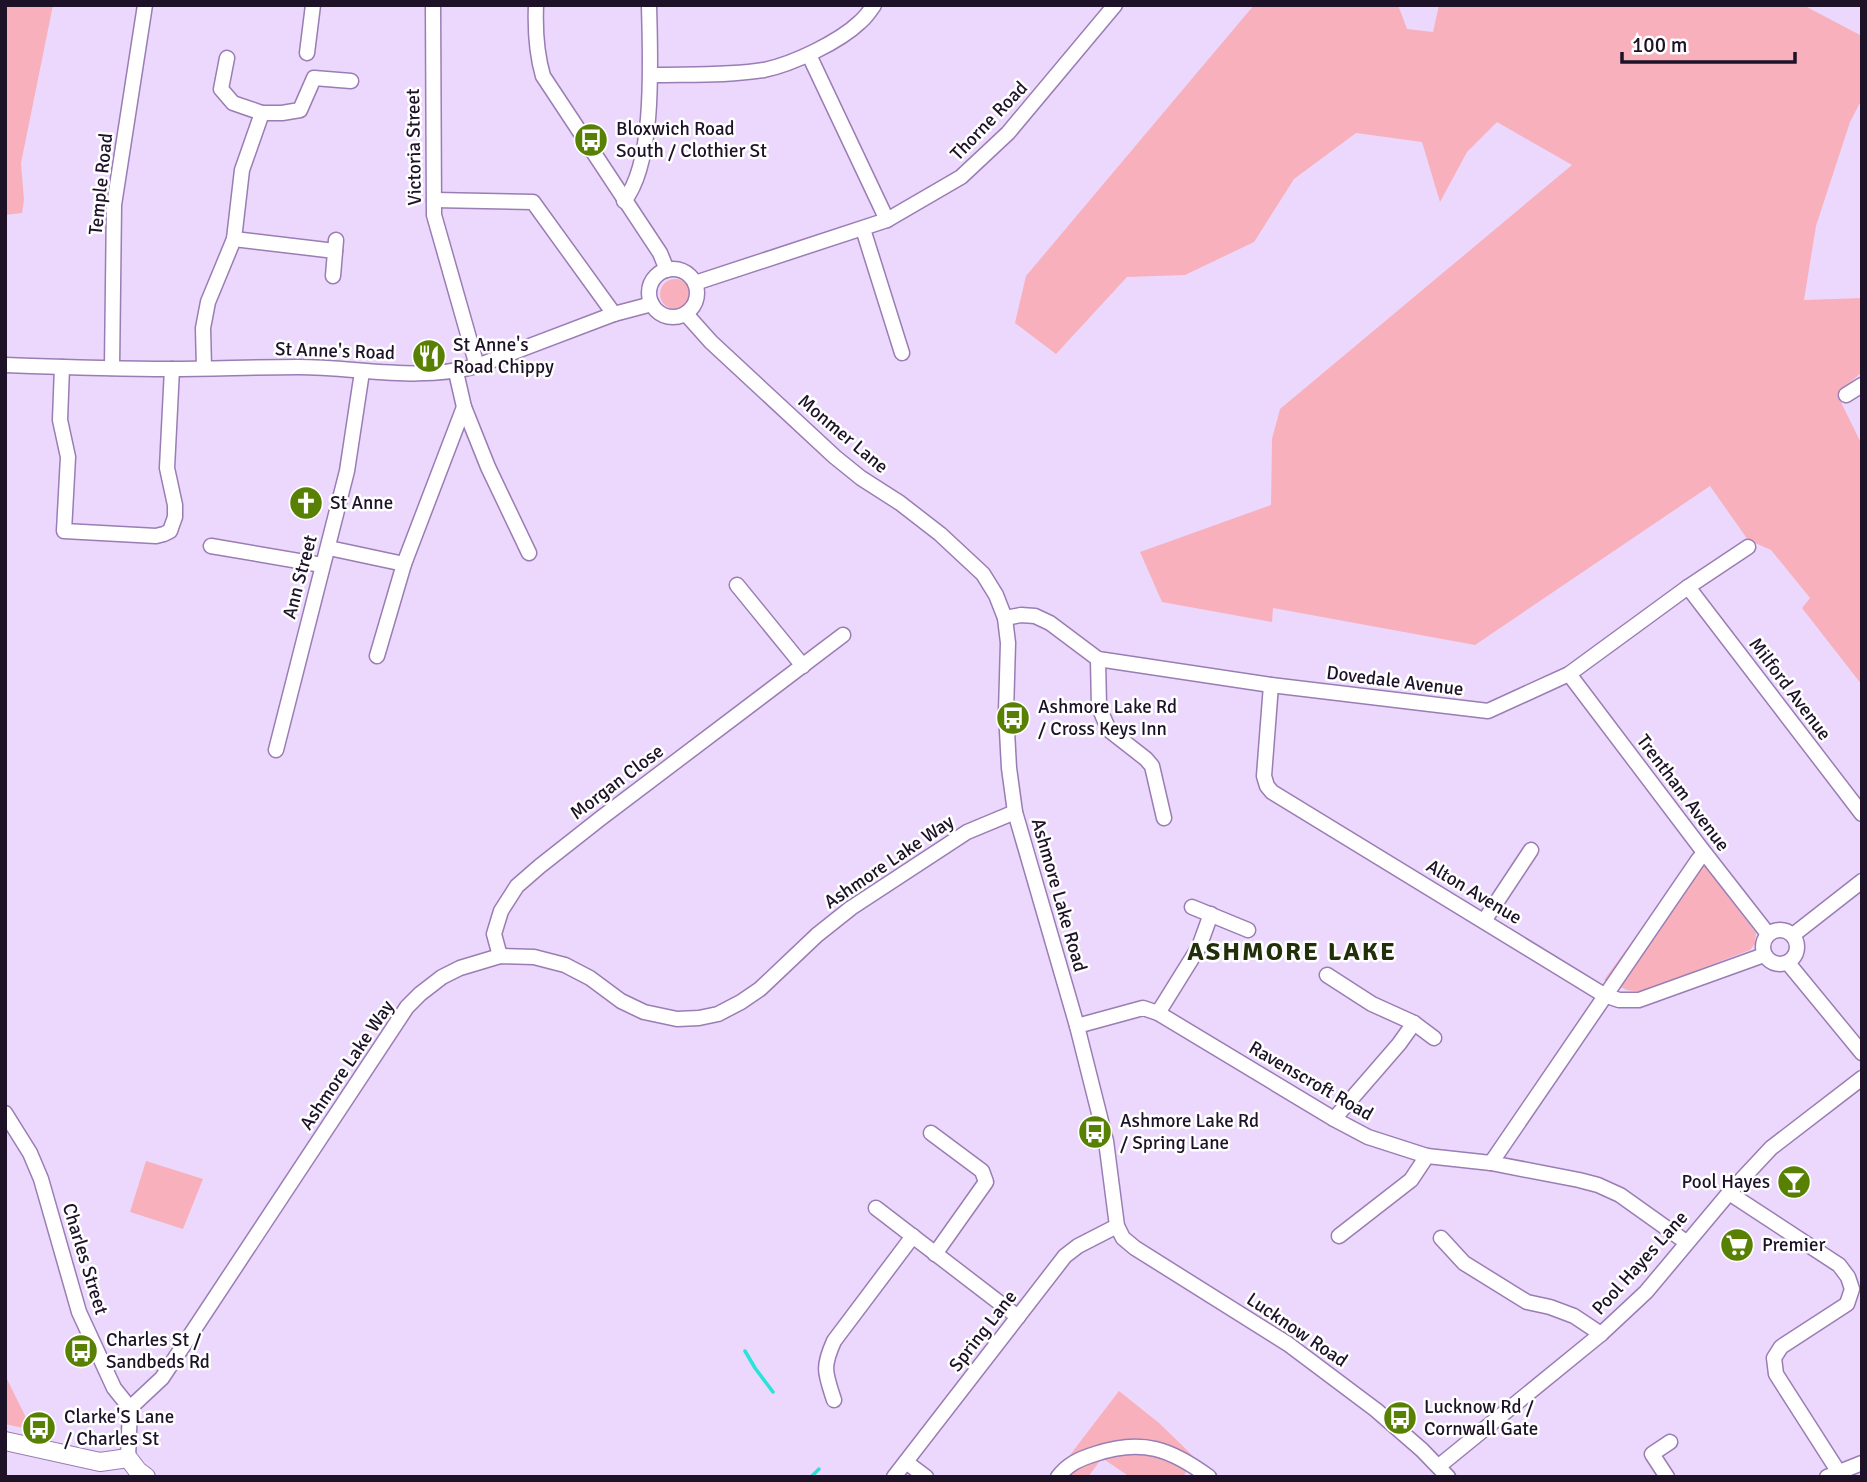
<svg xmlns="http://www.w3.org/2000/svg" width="1867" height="1482" font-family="Signika,sans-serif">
	<rect width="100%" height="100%" fill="#ebd8fc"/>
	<!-- green -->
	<g fill="#f8b1bc">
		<polygon points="5,5 53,5 21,163 24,200 22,213 5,215"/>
		<polygon points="1254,5 1398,5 1407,29 1433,32 1439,5 1803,5 1862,36 1862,99 1850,122 1816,226 1804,300 1862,298 1862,372 1837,394 1862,445 1862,685 1802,608 1810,598 1771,550 1748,540 1710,486 1475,645 1273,608 1272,622 1162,602 1140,552 1271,505 1272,439 1280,409 1572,165 1497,122 1467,152 1440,202 1422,142 1356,133 1294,179 1254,242 1185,275 1127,277 1056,354 1015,323 1026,276"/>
		<circle cx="675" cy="294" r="15"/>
		<polygon points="1696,854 1756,933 1755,944 1750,950 1640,992 1627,990 1604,980"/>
		<polygon points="146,1161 203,1179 183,1229 130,1212"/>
		<polygon points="5,1375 32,1430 5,1424"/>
		<path d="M1119,1391l40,32 34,33c-17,-7 -35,-16 -53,-16 -24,-1 -49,8 -70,15z"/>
		<polygon points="1136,1453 1164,1455 1188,1469 1183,1477 1130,1477 1102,1458 1088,1477 1066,1477 1076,1465 1102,1458"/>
	</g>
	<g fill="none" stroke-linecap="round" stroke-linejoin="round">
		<!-- stream -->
		<g stroke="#28e3d8" stroke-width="3.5">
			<polyline points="745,1351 755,1368 773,1392"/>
			<polyline points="811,1477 819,1469"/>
		</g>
		<!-- minor casing -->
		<g stroke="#9a7db4" stroke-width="17">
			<g id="minor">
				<polyline points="433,5 434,215 477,366"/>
				<path d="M536,5c-1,25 0,47 7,71l117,177 7,17"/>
				<polyline points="307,53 313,5"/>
				<polyline points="809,55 887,220"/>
				<polyline points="227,58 221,89 233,103 262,113 282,113 300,110 314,78 351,81"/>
				<path d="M651,75c37,-1 76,1 113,-5 29,-6 75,-28 96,-48 6,-5 10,-11 14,-17"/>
				<polyline points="434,200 533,202 614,314"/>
				<path d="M624,201c32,-39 26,-146 25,-196"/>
				<polyline points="863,229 902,353"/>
				<polyline points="234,239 335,251"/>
				<circle cx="673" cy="293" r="24"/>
				<polyline points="333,276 336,240"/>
				<polyline points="695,283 887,220 961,177 1008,133 1115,5"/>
				<polyline points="686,314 711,342 835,457 861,478 900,503 940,534 983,574 996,595 1005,618 1008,643 1006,712 1009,768 1015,812 1077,1026 1106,1141 1117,1226 1123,1238 1135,1248 1288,1344 1376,1410 1422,1450 1448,1477"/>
				<path d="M5,365c55,2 110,4 165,4 42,0 85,-2 128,-2 60,0 120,15 179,-1l137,-52 38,-10"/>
				<polyline points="62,367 60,420 68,457 64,531 156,536 164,534 170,531 175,517 175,505 167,468 172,369"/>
				<polyline points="112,368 114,205 145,5"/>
				<polyline points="204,368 203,328 208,302 234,239 242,170 262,113"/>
				<polyline points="456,372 464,407 488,467 529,553"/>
				<polyline points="1846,395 1862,385"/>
				<polyline points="211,546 322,565"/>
				<polyline points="329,548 404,564"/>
				<polyline points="737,585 803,666"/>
				<polyline points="1688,587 1862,814"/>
				<polyline points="1005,618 1021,615 1035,616 1050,623 1098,659 1271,685 1488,711 1569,674 1688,587 1748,547"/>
				<polyline points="377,656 404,564 464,407"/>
				<polyline points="1098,659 1099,707 1104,719 1109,730 1146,759 1152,766 1164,818"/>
				<polyline points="1569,674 1700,847 1768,934"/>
				<polyline points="1271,685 1264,776 1267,786 1272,792 1604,995 1619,1000 1639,1000 1764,955"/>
				<polyline points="276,750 347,471 362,372"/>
				<polyline points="1192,907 1248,930"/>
				<polyline points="1484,921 1531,850"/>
				<circle cx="1780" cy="947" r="17"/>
				<polyline points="1793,935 1862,881"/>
				<polyline points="500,956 494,934 501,911 517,886 540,866 601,818 843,635"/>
				<polyline points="1788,963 1862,1053"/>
				<polyline points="1327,975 1372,1004 1414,1023 1434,1038"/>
				<polyline points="1158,1013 1199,947 1211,914"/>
				<polyline points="1077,1026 1143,1008 1158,1013 1334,1119 1368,1137 1427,1156 1491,1163 1579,1180 1598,1185 1620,1195 1686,1242"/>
				<polyline points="5,1113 30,1153 41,1179 79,1312 114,1388 130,1408 128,1458"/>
				<polyline points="1334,1119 1399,1044 1414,1023"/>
				<polyline points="931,1133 982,1171 986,1182 935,1254"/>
				<polyline points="1491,1163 1698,860 1704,853"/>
				<polyline points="1729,1193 1839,1265 1848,1277 1852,1289 1847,1304 1781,1347 1774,1358 1776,1374 1838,1471"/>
				<polyline points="876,1208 1018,1317"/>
				<polyline points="1339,1236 1411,1180 1427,1156"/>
				<polyline points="1441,1238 1464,1263 1527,1302 1550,1307 1574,1316 1601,1334"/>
				<path d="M834,1400c-9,-28 -12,-32 0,-59l79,-105"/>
				<polyline points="130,1408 162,1378 407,1007 420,994 442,977 460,968 500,956 534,957 565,965 590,978 621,1001 644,1012 677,1019 699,1018 718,1014 741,1002 760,989 817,935 851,908 967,832 1015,812"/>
				<polyline points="906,1462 926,1477"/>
				<polyline points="1439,1466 1601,1334 1646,1292 1729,1193 1771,1148 1862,1078"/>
				<polyline points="894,1477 1065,1256 1078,1246 1117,1226"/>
				<path d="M1058,1477c10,-13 21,-18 37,-23 47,-16 76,-5 114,23"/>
				<polyline points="1667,1477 1652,1454 1670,1442"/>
				<polyline points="1827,1477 1862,1463"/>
			</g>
		</g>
		<!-- major casing -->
		<g stroke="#9a7db4" stroke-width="20">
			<polyline id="major" points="5,1441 100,1462 128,1458 138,1471 146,1477"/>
		</g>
		<!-- minor -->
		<use href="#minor" stroke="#fff" stroke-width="14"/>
		<!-- major -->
		<use href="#major" stroke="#fff" stroke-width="18"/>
	</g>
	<!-- icons -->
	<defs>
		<g id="bus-disc" transform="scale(1.75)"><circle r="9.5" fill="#588002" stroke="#fff"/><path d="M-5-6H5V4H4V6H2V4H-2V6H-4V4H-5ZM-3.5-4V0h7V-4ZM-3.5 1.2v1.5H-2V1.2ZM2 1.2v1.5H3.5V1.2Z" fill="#fff"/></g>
		<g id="restaurant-disc" transform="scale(1.75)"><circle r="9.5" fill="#588002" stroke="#fff"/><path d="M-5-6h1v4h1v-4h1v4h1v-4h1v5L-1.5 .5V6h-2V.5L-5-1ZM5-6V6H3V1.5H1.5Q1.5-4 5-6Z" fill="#fff"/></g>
		<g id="church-disc" transform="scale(1.75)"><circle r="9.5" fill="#588002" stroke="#fff"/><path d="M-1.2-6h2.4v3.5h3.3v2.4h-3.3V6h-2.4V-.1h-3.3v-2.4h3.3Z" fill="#fff"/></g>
		<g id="bar-disc" transform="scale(1.75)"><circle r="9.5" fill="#588002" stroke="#fff"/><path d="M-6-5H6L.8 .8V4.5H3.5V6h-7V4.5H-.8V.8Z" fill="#fff"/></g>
		<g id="supermarket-disc" transform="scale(1.75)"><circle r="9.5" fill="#588002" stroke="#fff"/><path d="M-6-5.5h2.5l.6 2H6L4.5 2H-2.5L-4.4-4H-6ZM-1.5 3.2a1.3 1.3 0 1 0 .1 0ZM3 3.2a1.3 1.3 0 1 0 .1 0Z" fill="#fff"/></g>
	</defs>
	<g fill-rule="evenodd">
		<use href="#bus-disc" x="591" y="140"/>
		<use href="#restaurant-disc" x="429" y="356"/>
		<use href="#church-disc" x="306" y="503"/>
		<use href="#bus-disc" x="1013" y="718"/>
		<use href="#bus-disc" x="1095" y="1132"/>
		<use href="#bar-disc" x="1794" y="1182"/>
		<use href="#supermarket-disc" x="1737" y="1245"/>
		<use href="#bus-disc" x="81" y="1351"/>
		<use href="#bus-disc" x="1400" y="1418"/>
		<use href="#bus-disc" x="39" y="1428"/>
	</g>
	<g text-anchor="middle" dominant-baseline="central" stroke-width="5" stroke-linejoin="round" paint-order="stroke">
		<!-- street labels -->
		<g font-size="19" fill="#1d1227" stroke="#fff">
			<text transform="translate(989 121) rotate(-46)">Thorne Road</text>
			<text transform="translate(414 147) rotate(-91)">Victoria Street</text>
			<text transform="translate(101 184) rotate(-84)">Temple Road</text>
			<text transform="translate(335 351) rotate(2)">St Anne's Road</text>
			<text transform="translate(843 434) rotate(40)">Monmer Lane</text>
			<text transform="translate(300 577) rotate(-75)">Ann Street</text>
			<text transform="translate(1395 681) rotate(7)">Dovedale Avenue</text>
			<text transform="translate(1790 689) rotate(53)">Milford Avenue</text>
			<text transform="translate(617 782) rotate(-37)">Morgan Close</text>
			<text transform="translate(1683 793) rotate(53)">Trentham Avenue</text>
			<text transform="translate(889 862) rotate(-34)">Ashmore Lake Way</text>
			<text transform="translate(1474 892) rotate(31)">Alton Avenue</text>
			<text transform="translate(1059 895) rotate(74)">Ashmore Lake Road</text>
			<text transform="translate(347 1065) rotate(-56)">Ashmore Lake Way</text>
			<text transform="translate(1311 1081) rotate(30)">Ravenscroft Road</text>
			<text transform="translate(85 1259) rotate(73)">Charles Street</text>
			<text transform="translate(1640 1263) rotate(-48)">Pool Hayes Lane</text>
			<text transform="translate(1297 1330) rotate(34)">Lucknow Road</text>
			<text transform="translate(983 1331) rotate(-52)">Spring Lane</text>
		</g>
		<!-- poi labels -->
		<g font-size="19" fill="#1d1227" stroke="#fff" text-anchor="start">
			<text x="616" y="129">Bloxwich Road<tspan x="616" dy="22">South / Clothier St</tspan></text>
			<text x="453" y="345">St Anne's<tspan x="453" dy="22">Road Chippy</tspan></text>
			<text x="330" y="503">St Anne</text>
			<text x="1038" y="707">Ashmore Lake Rd<tspan x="1038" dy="22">/ Cross Keys Inn</tspan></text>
			<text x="1120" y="1121">Ashmore Lake Rd<tspan x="1120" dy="22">/ Spring Lane</tspan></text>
			<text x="1770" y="1182" text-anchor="end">Pool Hayes</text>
			<text x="1762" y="1245">Premier</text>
			<text x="106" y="1340">Charles St /<tspan x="106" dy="22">Sandbeds Rd</tspan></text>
			<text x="1424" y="1407">Lucknow Rd /<tspan x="1424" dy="22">Cornwall Gate</tspan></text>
			<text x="64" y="1417">Clarke'S Lane<tspan x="64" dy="22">/ Charles St</tspan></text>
		</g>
		<!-- district labels -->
		<g font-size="26" font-weight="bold" letter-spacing="2" fill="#212f0b" stroke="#fff">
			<text x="1292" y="952">ASHMORE LAKE</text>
		</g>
	</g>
	<!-- border -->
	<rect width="1867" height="1482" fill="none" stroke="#1d1227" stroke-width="14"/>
	<!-- scale -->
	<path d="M1622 52v10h173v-10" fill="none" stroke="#1d1227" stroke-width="3.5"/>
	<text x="1632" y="52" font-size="21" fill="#1d1227" stroke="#ffffff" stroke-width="5" paint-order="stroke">100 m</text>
</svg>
